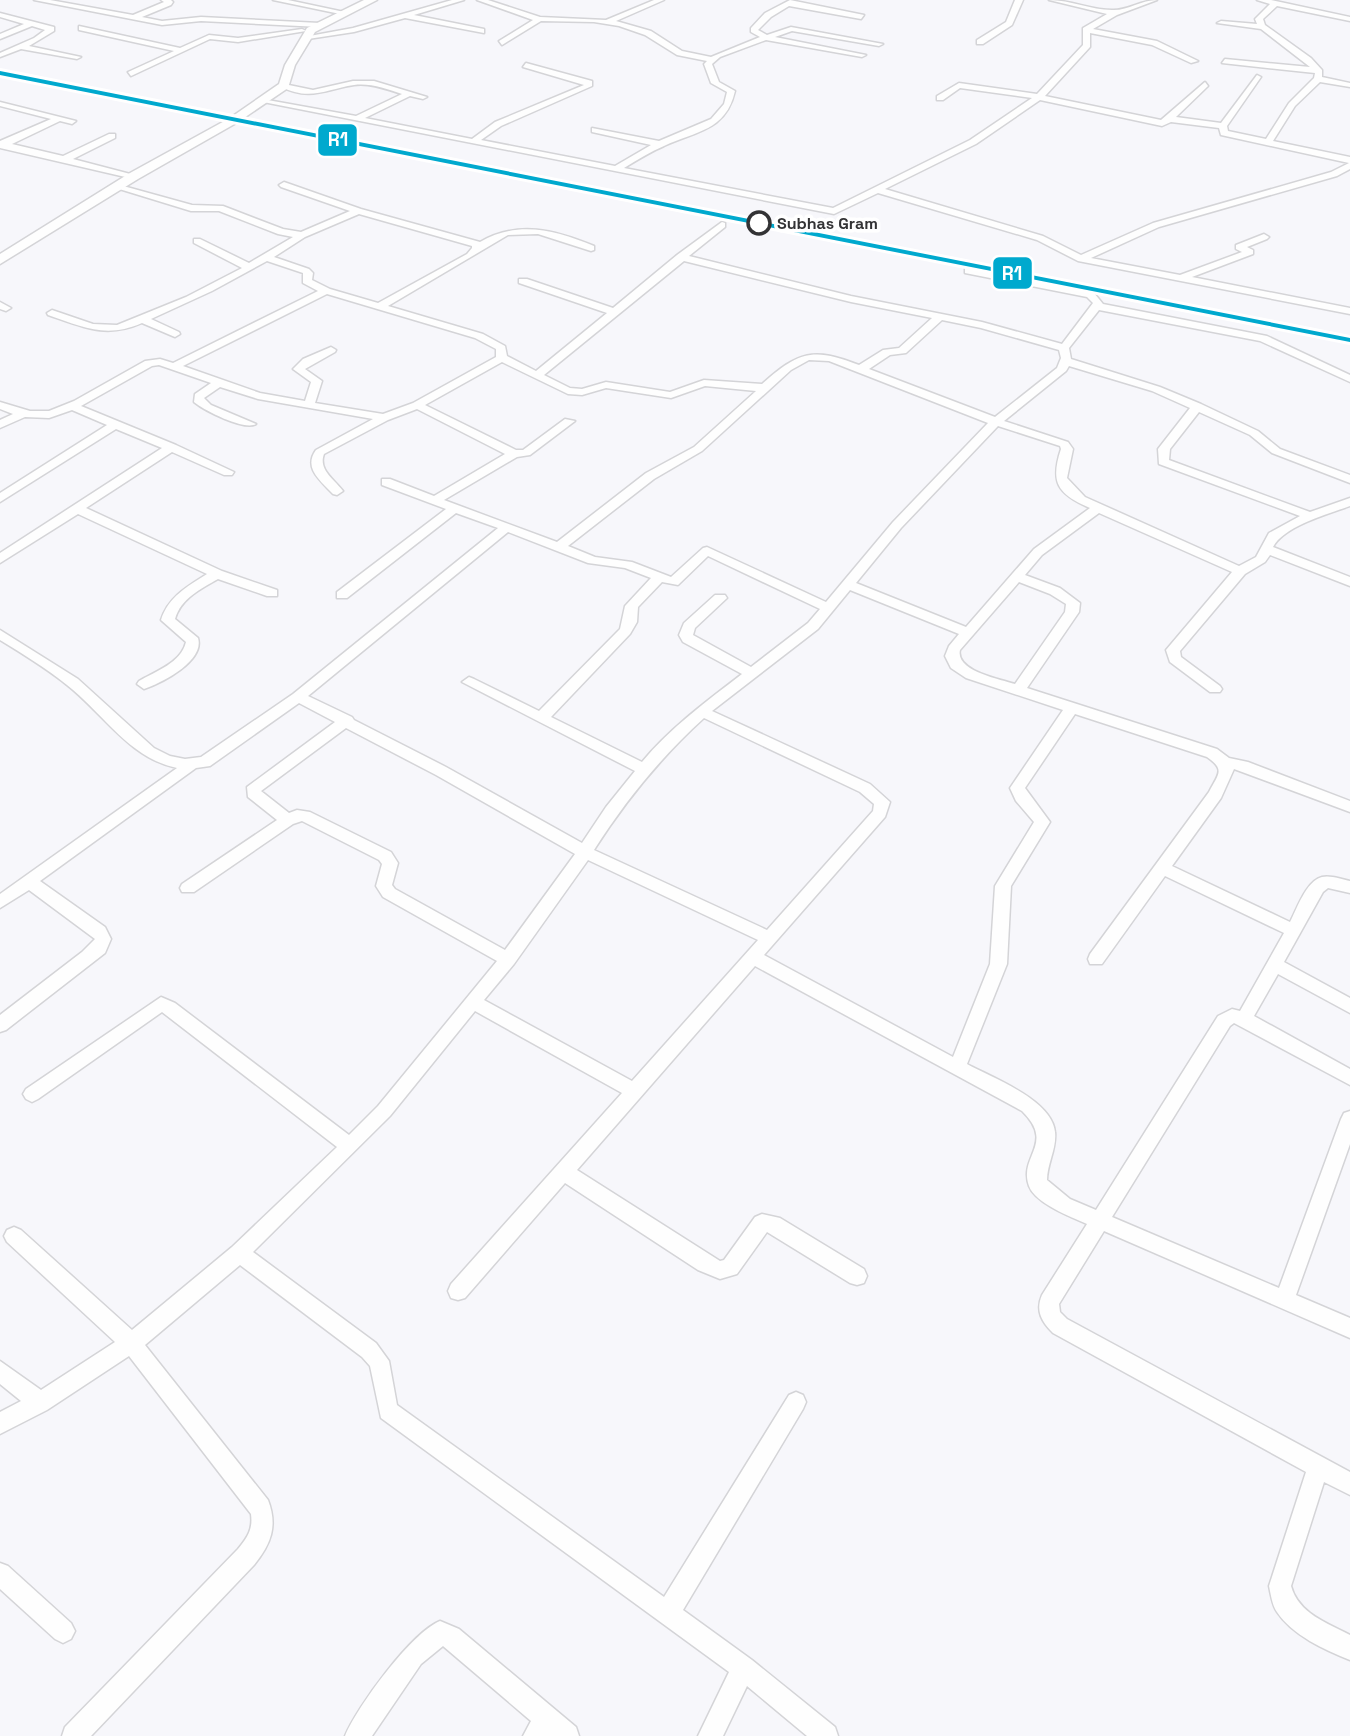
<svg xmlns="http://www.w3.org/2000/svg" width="1350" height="1736" font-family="'Space Grotesk',sans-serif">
	<rect width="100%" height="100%" fill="#f7f7fb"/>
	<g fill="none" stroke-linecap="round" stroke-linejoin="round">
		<!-- street casing -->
		<g stroke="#d4d4d7" stroke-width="3">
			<g id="street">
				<polygon points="34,0 50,0 133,15 164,2 161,0 171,0 173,2 171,5 142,17 162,21 201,17 320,23 324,25 320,27 201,21 162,25"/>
				<polygon points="273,0 288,0 349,13 345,15"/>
				<polygon points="452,0 464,0 414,15 484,29 484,33 405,18 354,32 308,39 304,37 353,28"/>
				<path d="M477,0h11l52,17 66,3 48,-20h10l-48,21 35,10 31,20 29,6 49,-20 -9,-5v-4l14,-15 25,-13 74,15 -3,4 -72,-13 -18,11 -13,13 9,5 24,-8 92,17 -4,2 -87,-15 -17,6 91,18 -4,2 -96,-17 -46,17 -8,7 7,18 16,9c-9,40 -39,40 -71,55 -14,6 -27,14 -40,22l209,40 137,-68 62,-42 -72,-10 -17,12h-6v-4l22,-13 78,11 46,-49v-17l24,-14 -58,-14c22,0 42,10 63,10 15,1 29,-10 45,-10l-40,15 -24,14 64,12 41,20 -7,2 -39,-18 -62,-12v14l-45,49 116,24 44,-38 3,4 -32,31 45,6 36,-48 4,2 -34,49 1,5 38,8 23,-36 25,-25 1,-5 -93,-10 3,-4 85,8 -49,-38 -44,-6 4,-2 36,3 -2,-5 15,-15 -13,-4h14l79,17v4l-73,-15 -14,13 2,6 46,33 11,12v7l28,6v4l-30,-5 -25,24 -22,35 77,16v12l-13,7 -178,51 -68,31 89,17 62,-23 -6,-3v-4l28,-11 5,3 -2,2 -20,8 6,3v4l-61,23 158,31v6l-272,-53 -41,-21 -159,-47 -44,21 -576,-113 4,-2 94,17 46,-22c-16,-5 -31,-11 -48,-9 -27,4 -45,17 -74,1l4,-2 29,6 40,-9h21l53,16 -4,2 -13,-3 -45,22 107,21 23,-17 89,-37 -61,-18 3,-4 66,18v5l-91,40 -20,14 134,26 36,-21 -59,-13v-4l67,13 52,-22 13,-15 3,-12 -16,-9 -7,-19 3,-3 -30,-6 -32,-20 -26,-9 -25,-4 -53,-1 -39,24 -3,-4 34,-21zM1040,100l122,26 9,-4 48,6 2,7 128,28 -18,9 -178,51 -72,32 -38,-19 -158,-47 91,-45z"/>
				<polygon points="1015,0 1023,0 1012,25 983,44 977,44 977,40 1006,22"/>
				<polygon points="0,13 54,27 54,31 29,46 81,57 77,59 21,49 0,57 0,53 34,38 45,30 32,26 0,39 0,34 24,24 0,17"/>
				<polygon points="79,26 180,48 209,35 238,38 302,29 306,31 238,42 210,39 131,76 128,72 174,51 79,30"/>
				<polygon points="0,102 76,121 72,124 60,121 12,144 63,156 109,134 115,134 115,138 73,159 138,176 134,179 0,148 0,141 51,119 0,106"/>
				<path d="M284,182l77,27 119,33c38,-22 75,-12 114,4v4l-3,1 -53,-17 -30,1 -120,71 95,28 22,12 2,10 29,15 71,-58 -88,-30v-4h8l86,29 64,-53 45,-33 3,1v4l-36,29 162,40 131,26 80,22 31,-41 -6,-6 -122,-24v-4l3,-1 126,25 9,11 164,32 83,39v7l-90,-41 -161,-31 -30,38 2,11 89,28 41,17 57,27 22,18 70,26v8l-78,-30 -22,-18 -51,-23 -29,37 -1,11 141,52 40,-14v8c-22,8 -66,20 -77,41l77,30v9l-80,-31 -5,7 -20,12 -65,77 1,6 39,29 2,3 -2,3h-10l-40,-30 -4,-12 66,-78 -133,-59 -57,42 -17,20 35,13 20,15 -1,9 -52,76 190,61 12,9 19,4 102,39v11l-116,-43 -13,29 -49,68 118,56c7,-13 16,-41 32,-45 8,-2 20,2 28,4v12l-22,-5 -5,4 -39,70 66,36v15l-72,-39 -24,42 96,53v16l-116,-62 -4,3 -118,191 167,71 62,-169 3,-6 6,-2v33l-54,151 54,23v20l-246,-107 -45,73 1,8 7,7 283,153v23l-26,-13 -33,104c7,27 36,37 59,49v25c-25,-10 -58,-25 -73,-48 -5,-7 -6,-17 -8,-26l37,-114 -253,-139c-11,-11 -18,-22 -11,-38l45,-71c-16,-7 -52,-21 -58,-38 -11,-30 27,-42 -7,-75l-267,-145 -178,204 143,91 4,-1 31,-43 7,-3 18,4 84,51 3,7 -3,7 -7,2 -7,-2 -83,-51 -30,42 -17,5 -22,-9 -133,-87 -100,115 -7,2 -7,-2 -3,-7 3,-7 171,-191 -147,-82 -85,105 -137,136 123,91 13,18 8,44 267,192 125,-202 7,-3 7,3 3,7 -3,7 -120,201 69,50 83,67 3,9h-31l-60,-50 -24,50h-25l31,-64 -348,-254 -11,-52 -8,-9 -122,-92 -95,80 123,155c10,26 3,44 -14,65l-163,171h-29l3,-9 173,-178c10,-12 15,-20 13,-35l-122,-158 -82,54 -47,24v-22l21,-11 -21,-17v-23l41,29 74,-48 -108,-100 -3,-6 3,-6 7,-3 7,3 111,100 100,-83 105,-100 -175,-135 -124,87 -6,3 -6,-3 -3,-5 3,-5 135,-92 14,6 174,132 29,-29 119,-145 -114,-64 -7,-11 6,-22 -3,-4 -77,-39 -9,3 -99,68h-12l-2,-4 2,-4 95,-64 -29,-23 -1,-10 88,-65 -36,-19 -89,63 -14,2 -156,113 65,46 6,12 -6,14 -99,77 -6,2v-17l82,-63 13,-13 -66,-49 -29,18v-14l177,-126c-48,-10 -73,-54 -110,-83 -21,-17 -44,-31 -67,-45v-10l78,49 76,69 16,8 15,3 16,-2 92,-63 205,-166 -42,-15 -109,85h-10v-6l109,-83 -64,-24v-6h8l44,17 71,-42 -88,-45 -29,11 -64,34c-6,16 10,25 19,37l-6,4 -4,-1c-13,-14 -30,-26 -17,-44l57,-31 -115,-20 -38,-12 -16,11 7,7 45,19c-11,7 -51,-13 -62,-22l1,-8 16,-11 -52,-18 -7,1 -71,40 95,39 58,27 -2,3h-8l-52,-23 -86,56 136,63 55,19v6h-10l-49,-17c-17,10 -37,19 -43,40l23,19c7,23 -36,45 -54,51l-7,-5 2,-3c17,-10 42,-18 47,-39l-25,-22c7,-23 27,-34 46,-46l-129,-60 -78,49v-10l162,-105 -46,-19 -116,73v-9l107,-68 -35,-15 -23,8 -24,-1 -25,11v-8l13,-6 -13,-5v-7l30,9h19l25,-10 71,-40 15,-2 13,4 145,-72 -15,-8v-10l-36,-12 -55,30 -61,28 28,13 1,2 -5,3 -33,-14c-36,16 -59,4 -94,-8l-1,-2 5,-3 41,14 24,1 69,-28 56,-29 -48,-25v-4h6l49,24 44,-26 -15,-3 -59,-23h-28l-75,-23v-4l76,21 31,1 60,23 18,3 49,-21 -69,-24 -2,-2zM359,214l113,32v2l-5,6 -89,49 -48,-14 -18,-9 1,-7 -4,-4 -35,-12 31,-20zM684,261l167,41 81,16 -33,30 -16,2 -24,15c-46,-18 -60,-14 -97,19l-58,-4 -34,12 -64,-10 -24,7 -12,-1 -26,-13zM327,294l148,44 21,11v8l-83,46 -30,11 -68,-11 7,-22 -17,-12 30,-17 1,-2 -5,-3 -28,12 -10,10 18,13 -6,19 -45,-8 -77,-27zM942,320l39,8 78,22 2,8 -4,10 -62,49 -126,-48 21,-14 16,-2zM809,360l20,1 159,62 -95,99 -67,80 -119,-55 -4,1 -32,29 -39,-15 -37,-5 -27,-11 86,-67 48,-28 89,-81zM502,362l66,32 14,1 24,-7 65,10 34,-12 51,5 -62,56 -48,26 -89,69 -113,-42 73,-43 13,-2 45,-34 -10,-2 -42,31h-7l-91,-45zM1069,366l83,25 38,17 -32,41 1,15 141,52 -31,17 -13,24 -17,9 -154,-69 -18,-19 6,-29 -5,-7 -64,-21 62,-50zM998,426l62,20 1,3c-11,33 -4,45 29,59l-56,41 -68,78 -110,-44 45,-55zM508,532l80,31 37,5 26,10 -26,28 -5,23 -81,82 -65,-32 -5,-2 -7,5 173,89 -29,36 -24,36 -136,-76 -92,-47 -2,-3 -44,-21zM708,556l112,53 -12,14 -57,44 -58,-32 2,-7 32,-30 -2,-3h-10l-31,28 -5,12 4,7 59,32c-35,27 -72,54 -100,88l-91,-45 79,-83 7,-12 1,-15 24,-25 16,3zM1019,582l31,12 16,10 -1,8 -50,72c-15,-5 -60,-13 -55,-34zM850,590l109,44 -10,12 -4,10 6,12 15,10 97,32 -53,78 6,13 18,21 -39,64 -5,78 -37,93 -189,-102 121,-138 5,-15 -20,-18 -158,-73 106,-82zM1075,714l132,43c19,13 11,17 2,35l-119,162 -2,5 2,5h12l63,-88 119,57 -44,78 -8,-2 -14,7 -122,194 -26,-11 -23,-19c0,-16 10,-32 8,-48 -3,-32 -62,-54 -88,-68l40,-100 4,-78 39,-64 -25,-34zM704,718l156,74 14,12 -1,7 -106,119 -173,-80c32,-50 66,-92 110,-132zM346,728l90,47 139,79 -70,96 -110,-61 -3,-4 6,-22 -7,-11 -81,-40 -13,-2 -8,3 -28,-22zM588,860l170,80 -126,141 -148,-81 30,-36z"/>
				<polygon points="0,302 11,308 6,311 0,309"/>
				<polygon points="0,1563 8,1566 71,1623 75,1631 71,1639 63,1643 55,1639 0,1589"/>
				<path d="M440,1621l19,8 117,98 3,9h-56l8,-15 -88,-75 -22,18 -49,72h-27c12,-29 66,-103 95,-115z"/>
			</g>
		</g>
		<!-- secondary casing -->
		<g stroke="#d4d4d7" stroke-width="3">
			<polygon id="secondary" points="364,0 377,0 315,32 295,65 288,88 238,122 138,179 0,264 0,254 130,173 230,118 279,84 285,65 307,28"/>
		</g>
		<!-- street -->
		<use href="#street" fill="#fefefe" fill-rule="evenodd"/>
		<!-- secondary -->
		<use href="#secondary" fill="#fefefe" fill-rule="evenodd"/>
		<!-- rail-1 casing -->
		<g stroke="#fff" stroke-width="6">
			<polygon id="rail-1" points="0,71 1350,338 1350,342 0,75"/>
		</g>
		<!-- rail-1 -->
		<use href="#rail-1" fill="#00a9ce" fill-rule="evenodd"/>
	</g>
	<!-- markers -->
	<circle fill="#fff" stroke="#333335" stroke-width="3.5" cx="759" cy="223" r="11"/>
	<g text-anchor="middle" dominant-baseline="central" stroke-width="7" stroke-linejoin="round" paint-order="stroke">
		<!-- far-stop labels -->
		<g font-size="16" font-weight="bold" fill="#333335" stroke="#fff" text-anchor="start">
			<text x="777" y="223">Subhas Gram</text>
		</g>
	</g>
	<g stroke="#fff" stroke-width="2.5">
		<rect x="317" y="123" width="41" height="34" rx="7" fill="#00a9ce"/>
		<rect x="992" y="256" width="41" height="34" rx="7" fill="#00a9ce"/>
	</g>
	<g font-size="19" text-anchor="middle" font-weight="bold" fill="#fff">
		<text x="338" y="146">R1</text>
		<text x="1012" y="280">R1</text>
	</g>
</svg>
